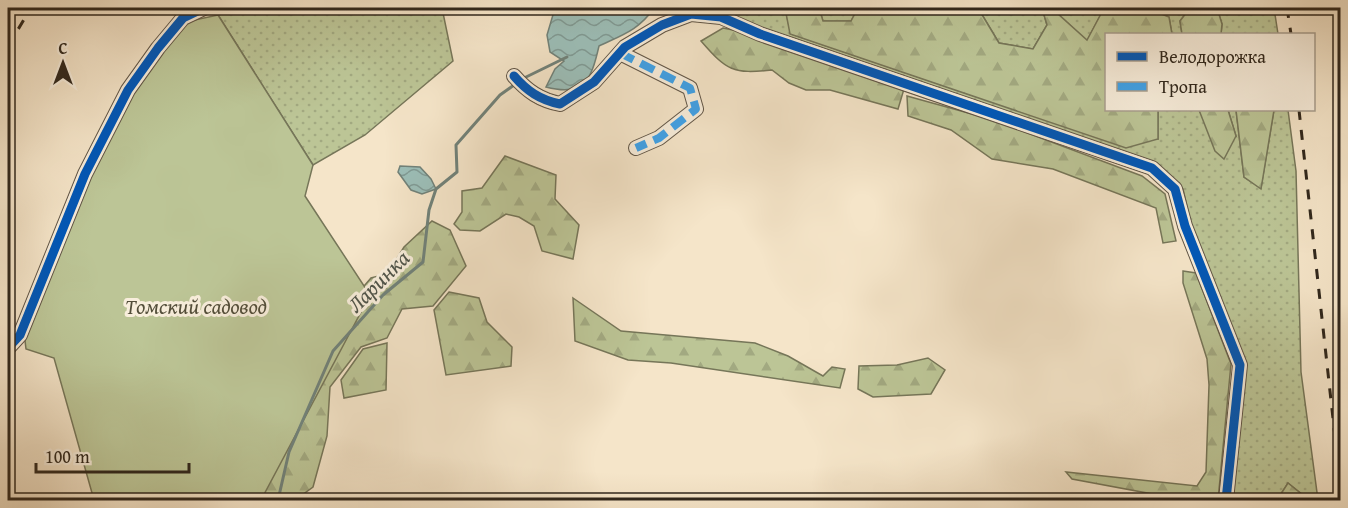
<svg xmlns="http://www.w3.org/2000/svg" width="1348" height="508" font-family="'Gentium Book Plus',serif">
	<defs>
		<pattern id="grass-dots" width="8" height="8" patternUnits="userSpaceOnUse" patternTransform="scale(1.5)"><rect width="8" height="8" fill="#bcc596"/><path d="M2 2h.1M6 6h.1" fill="none" stroke="#a2a981" stroke-width="1.8" stroke-linecap="round"/></pattern>
		<pattern id="forest-firs" width="22" height="20" patternUnits="userSpaceOnUse" patternTransform="scale(1.5)"><rect width="22" height="20" fill="#bcc596"/><path d="M5 1l3.5 6h-7zM16 11l3.5 6h-7z" fill="#a2a981"/></pattern>
		<pattern id="water-waves" width="16" height="10" patternUnits="userSpaceOnUse" patternTransform="scale(1.5)"><rect width="16" height="10" fill="#9cbfb9"/><path d="M0 5q4-4 8 0t8 0" fill="none" stroke="#809b96"/></pattern>
	</defs>
	<rect width="100%" height="100%" fill="#f5e5c9"/>
	<filter id="stains"><feTurbulence type="fractalNoise" baseFrequency=".00333" numOctaves="4"/><feColorMatrix values="0 0 0 0 .2 0 0 0 0 .09 0 0 0 0 .02 0 0 0 .5 -.17"/></filter>
	<radialGradient id="worn" r=".72"><stop offset=".6" stop-color="#630" stop-opacity="0"/><stop offset="1" stop-color="#630" stop-opacity=".3"/></radialGradient>
	<!-- grass -->
	<g fill="url(#grass-dots)" stroke="#767659" stroke-width="1.5">
		<polygon points="230,8 442,8 453,61 365,135 313,165 218,15"/>
		<polygon points="712,8 777,8 786,13 791,34 974,96 1158,139 1158,110 1199,110 1203,116 1236,136 1228,110 1236,110 1244,177 1261,188 1274,110 1288,110 1296,171 1301,372 1318,500 1305,500 1304,496 1288,483 1277,500 1233,500 1246,363 1192,229 1183,189 1160,166 716,12"/>
		<polygon points="819,8 858,8 851,21 823,21"/>
		<polygon points="978,8 1042,8 1047,25 1033,49 999,43"/>
		<polygon points="1055,8 1101,8 1102,12 1087,41 1057,13"/>
		<polygon points="1146,8 1190,8 1180,21 1182,34 1172,34 1169,17"/>
		<polygon points="1217,8 1274,8 1278,34 1221,34 1222,24"/>
	</g>
	<!-- forest -->
	<g fill="url(#forest-firs)" stroke="#767659" stroke-width="1.5">
		<polygon points="777,8 819,8 823,21 851,21 858,8 901,8 914,13 917,8 978,8 999,43 1033,49 1047,25 1042,8 1055,8 1057,13 1087,40 1102,12 1101,8 1146,8 1169,17 1172,34 1106,34 1106,110 1158,110 1158,139 1126,148 790,34 786,13"/>
		<polygon points="1190,8 1217,8 1222,24 1221,34 1182,34 1180,21"/>
		<path d="M723,28l15,3 166,58 -6,20 -68,-19h-24l-17,-7 -17,-13c-39,4 -45,1 -71,-29z"/>
		<polygon points="907,96 990,119 1142,176 1165,194 1176,241 1163,243 1156,208 1053,169 992,159 951,130 908,116"/>
		<polygon points="1199,110 1228,110 1236,136 1224,159 1215,151"/>
		<polygon points="1236,110 1274,110 1261,189 1244,177"/>
		<polygon points="505,156 556,175 555,199 579,225 573,259 542,251 534,226 519,217 506,214 480,231 460,230 454,224 462,212 462,191 482,188"/>
		<polygon points="432,221 450,230 466,266 433,306 402,309 387,338 361,347 330,387 327,436 313,487 295,500 250,500 347,306 371,278 387,274 404,247"/>
		<polygon points="1183,271 1196,273 1231,364 1218,500 1164,500 1163,496 1072,479 1066,472 1197,486 1206,472 1209,385 1207,359 1183,283"/>
		<polygon points="449,292 479,298 487,322 512,347 511,366 446,375 434,310"/>
		<polygon points="573,298 621,331 755,343 788,356 823,376 832,367 845,369 840,388 671,363 628,360 575,341"/>
		<polygon points="387,343 386,390 344,398 341,380 363,349"/>
		<polygon points="928,358 945,370 931,394 873,397 858,389 859,366 897,365"/>
		<polygon points="1288,483 1304,496 1305,500 1277,500"/>
	</g>
	<!-- garden -->
	<polygon fill="#bcc596" stroke="#767659" stroke-width="1.5" points="218,15 313,165 305,196 370,295 261,500 94,500 54,358 26,349 24,332 85,186 139,82 185,22"/>
	<!-- water -->
	<g fill="url(#water-waves)" stroke="#71827a" stroke-width="1.5">
		<path d="M555,8h99c-15,22 -32,27 -55,38 -8,35 -15,51 -53,41l9,-18 9,-8 -14,-9 -3,-17z"/>
		<polygon points="400,166 420,167 431,179 436,189 422,194 411,190 398,172"/>
	</g>
	<g fill="none" stroke-linecap="round" stroke-linejoin="round">
		<!-- stream -->
		<g stroke="#71827a" stroke-width="3">
			<polyline points="522,79 567,57"/>
			<polyline points="278,500 289,452 333,351 383,295 423,262 429,210 436,189 457,172 456,145 500,95 514,85"/>
		</g>
		<!-- minor casing -->
		<g stroke="#615647" stroke-width="16">
			<g id="minor">
				<polyline points="620,53 690,88 696,109 659,138 636,148"/>
				<path d="M514,76c13,15 26,24 46,28l34,-22 31,-35 37,-22 29,-11 30,3 39,17 392,134 23,21 10,37 55,139 -14,135"/>
				<polyline points="8,348 20,335 85,174 128,90 158,48 183,18 204,8"/>
			</g>
		</g>
		<!-- minor -->
		<use href="#minor" stroke="#f8eedc" stroke-width="14"/>
		<!-- rail -->
		<g stroke="#30271c" stroke-width="3" stroke-dasharray="10 10" stroke-linecap="butt">
			<polyline points="1287,8 1291,34"/>
			<polyline points="8,46 31,8"/>
			<polyline points="1299,110 1340,482"/>
		</g>
		<!-- quiet -->
		<polyline stroke="#3ea2ea" stroke-width="8" stroke-dasharray="15 8" stroke-linecap="butt" points="620,53 690,88 696,109 659,138 636,148"/>
		<!-- cycleway casing -->
		<g stroke="#f8eedc" stroke-width="13">
			<g id="cycleway">
				<path d="M514,76c13,15 26,24 46,28l34,-22 31,-35 37,-22 29,-11 30,3 39,17 392,134 23,21 10,37 55,139 -14,135"/>
				<polyline points="8,348 20,335 85,174 128,90 158,48 183,18 204,8"/>
			</g>
		</g>
		<!-- cycleway -->
		<use href="#cycleway" stroke="#0057b8" stroke-width="9"/>
	</g>
	<g text-anchor="middle" dominant-baseline="central" stroke-width="6" stroke-linejoin="round" paint-order="stroke">
		<!-- park labels -->
		<g font-size="21" font-style="italic" fill="#534e3a" stroke="#f8eedc">
			<text x="196" y="306">Томский садовод</text>
		</g>
		<!-- water labels -->
		<g font-size="22" font-style="italic" fill="#50554b" stroke="#f8eedc">
			<text transform="translate(378 281) rotate(-45)">Ларинка</text>
		</g>
	</g>
	<!-- margin -->
	<rect width="1348" height="508" fill="none" stroke="#f5e5c9" stroke-width="30"/>
	<rect x="9" y="9" width="1330" height="490" fill="none" stroke="#30271c" stroke-width="3"/>
	<rect x="15" y="15" width="1318" height="478" fill="none" stroke="#30271c" stroke-width="1.5"/>
	<!-- legend -->
	<rect x="1105" y="33" width="210" height="78" fill="#f8eedc" stroke="#a89e8f" stroke-width="1.5"/>
	<rect x="1117" y="52" width="30" height="9" fill="#0057b8" stroke="#a89e8f" stroke-width="1.5"/>
	<text x="1159" y="63" font-size="18" fill="#30271c">Велодорожка</text>
	<rect x="1117" y="82" width="30" height="9" fill="#3ea2ea" stroke="#a89e8f" stroke-width="1.5"/>
	<text x="1159" y="93" font-size="18" fill="#30271c">Тропа</text>
	<!-- north arrow -->
	<g transform="translate(63 63)" stroke="#f8eedc" stroke-width="4.5" paint-order="stroke">
	<path d="M0-4.5L10 22L0 15L-10 22Z" fill="#30271c"/>
	<text y="-9" font-size="16" font-weight="bold" text-anchor="middle" fill="#30271c">С</text>
	</g>
	<!-- scale -->
	<path d="M36 463v9h153v-9" fill="none" stroke="#30271c" stroke-width="3"/>
	<text x="45" y="463" font-size="18" fill="#30271c" stroke="#f8eedc" stroke-width="4.5" paint-order="stroke">100 m</text>
	<rect width="100%" height="100%" filter="url(#stains)"/>
	<rect width="100%" height="100%" fill="url(#worn)"/>
</svg>
